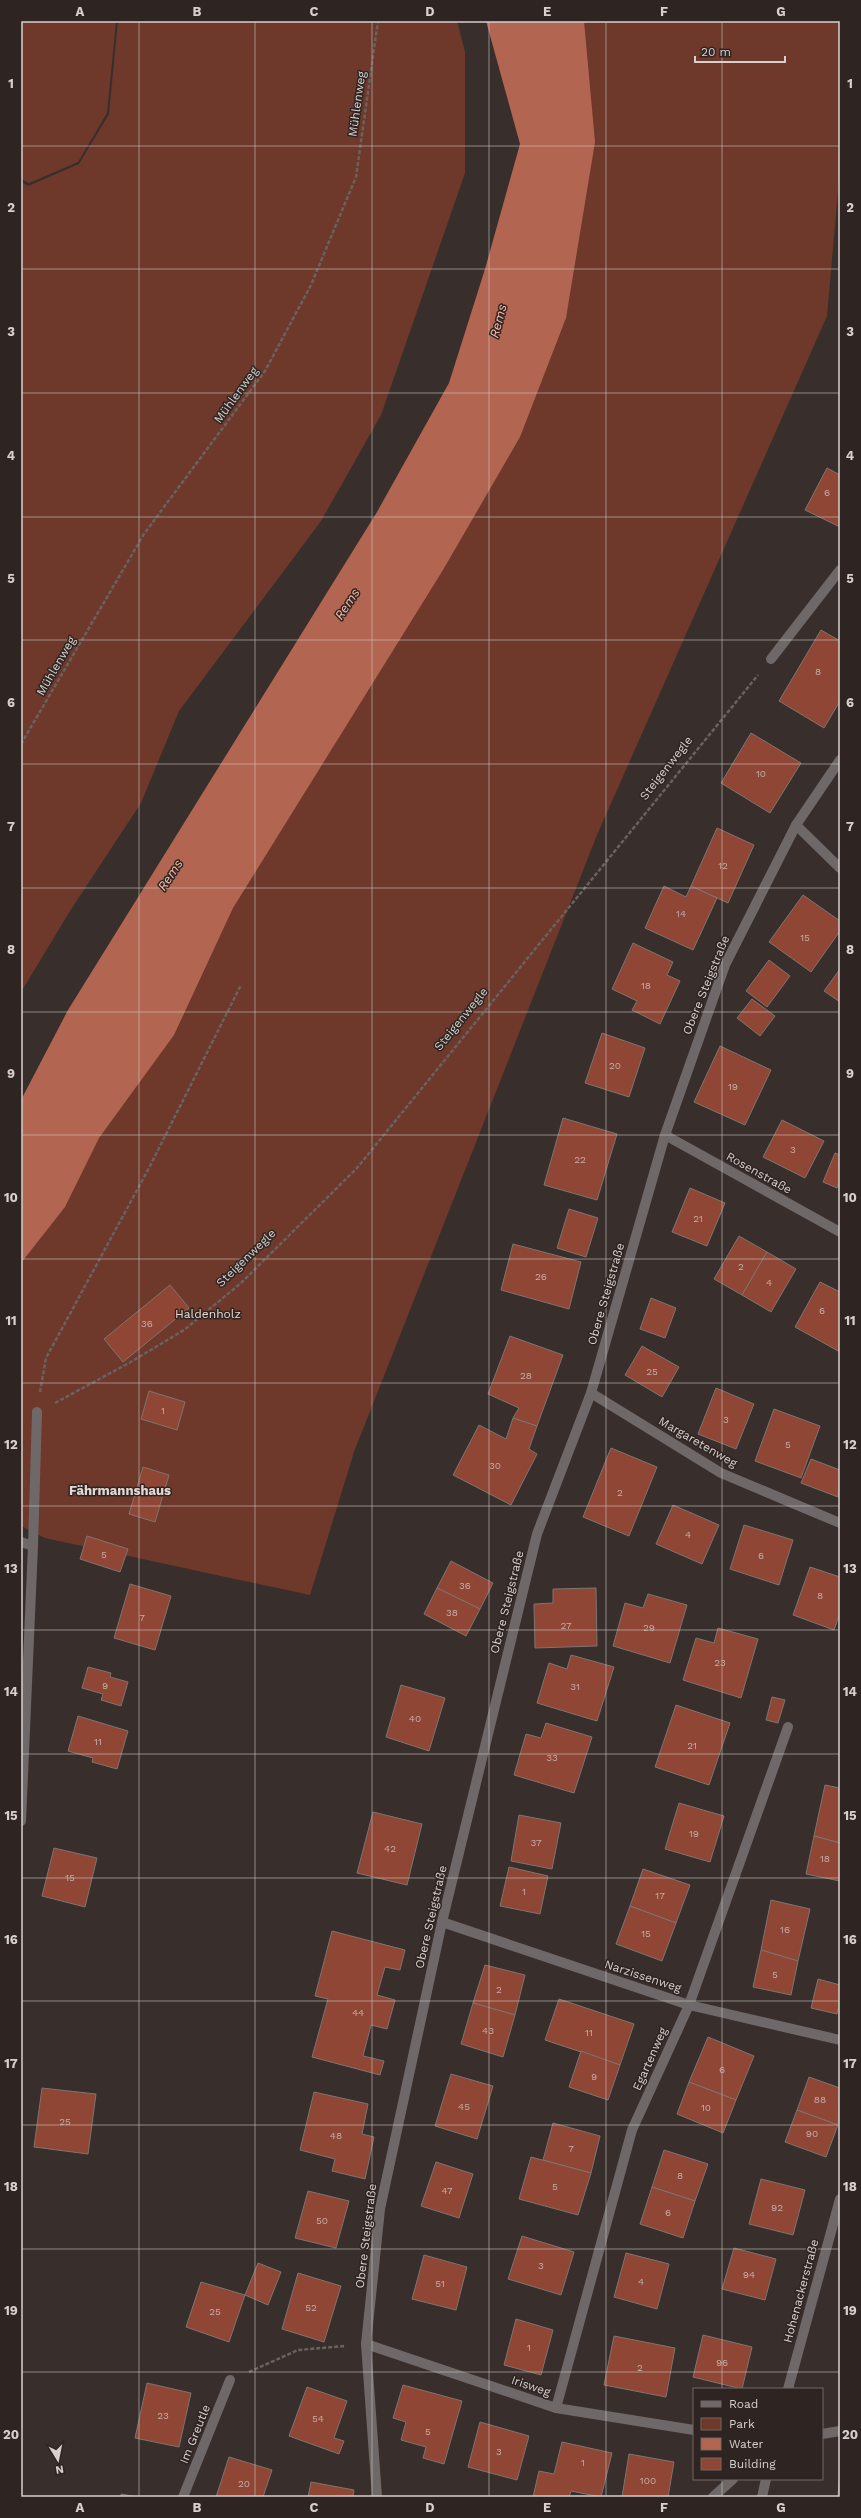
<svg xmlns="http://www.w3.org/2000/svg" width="861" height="2518" font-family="'Work Sans',sans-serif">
	<rect width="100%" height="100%" fill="#382f2c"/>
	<!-- green -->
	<g fill="#6e392b">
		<polygon points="21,21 116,21 107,113 78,162 29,183 21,179"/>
		<polygon points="118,21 457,21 465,52 465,173 381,415 321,521 179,711 141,803 70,911 21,992 21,182 28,186 79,164 109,114"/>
		<polygon points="573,21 840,21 840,169 827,316 597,835 354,1452 310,1595 45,1538 21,1526 21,1263 449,532"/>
	</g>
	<!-- water -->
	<polygon fill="#b26551" points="486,21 584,21 595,142 566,318 520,437 443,570 233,908 174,1035 99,1138 65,1207 21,1263 21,1100 68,1010 377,512 449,383 485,269 520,144"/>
	<!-- building -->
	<g fill="#904634" stroke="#7e7471">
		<polygon points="827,468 840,475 840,527 805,510"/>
		<polygon points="821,630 840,641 840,701 824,728 779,701"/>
		<polygon points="751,733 801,763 770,813 721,783"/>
		<polygon points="717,828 754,845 728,903 691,886"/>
		<polygon points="664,886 686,897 691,886 717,898 693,950 645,928"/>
		<polygon points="803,895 840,921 840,931 811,972 769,942"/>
		<polygon points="633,943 673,962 667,975 680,981 660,1024 632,1010 637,1001 612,989"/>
		<polygon points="769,960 790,976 767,1007 746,991"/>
		<polygon points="840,969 840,1002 824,991"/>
		<polygon points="752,999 775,1016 760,1036 737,1018"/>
		<polygon points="602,1033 645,1048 629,1097 585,1083"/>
		<polygon points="720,1046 771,1070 745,1125 694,1102"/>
		<polygon points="563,1118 617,1134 597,1200 544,1185"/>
		<polygon points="782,1120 824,1141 805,1178 763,1157"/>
		<polygon points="835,1153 840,1155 840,1182 837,1188 823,1182"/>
		<polygon points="690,1188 725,1203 707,1246 672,1232"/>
		<polygon points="569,1209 598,1218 586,1257 557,1248"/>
		<polygon points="739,1236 767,1252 742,1295 714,1279"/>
		<polygon points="513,1244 581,1262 569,1309 501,1290"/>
		<polygon points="767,1252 796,1269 771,1312 742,1295"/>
		<polygon points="820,1282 840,1292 840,1352 795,1327"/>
		<polygon points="170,1285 189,1308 123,1362 104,1339"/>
		<polygon points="651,1298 676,1308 665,1338 640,1329"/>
		<polygon points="510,1336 563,1355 537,1426 513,1418 519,1408 488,1394"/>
		<polygon points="642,1346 679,1367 662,1397 625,1375"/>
		<polygon points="716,1388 754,1404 736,1449 698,1434"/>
		<polygon points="149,1391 185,1402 177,1430 141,1419"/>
		<polygon points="774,1409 820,1426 801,1478 755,1461"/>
		<polygon points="513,1418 537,1426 529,1449 537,1454 511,1505 453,1475 479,1425 506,1439"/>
		<polygon points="611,1448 657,1467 629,1536 583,1517"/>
		<polygon points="811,1459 840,1470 838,1497 801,1483"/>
		<polygon points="143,1467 169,1475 155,1522 129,1514"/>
		<polygon points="673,1505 719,1525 702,1564 656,1544"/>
		<polygon points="744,1525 793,1540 779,1585 730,1569"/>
		<polygon points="87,1536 128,1549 120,1572 80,1559"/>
		<polygon points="451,1561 493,1583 480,1609 437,1588"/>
		<polygon points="810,1567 840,1577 840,1613 834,1630 793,1615"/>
		<polygon points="130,1584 171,1596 155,1650 114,1638"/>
		<polygon points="437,1588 480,1609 466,1636 424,1614"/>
		<polygon points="596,1588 597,1646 535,1648 534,1604 553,1603 553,1589"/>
		<polygon points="648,1594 687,1605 670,1663 613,1646 625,1603 643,1608"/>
		<polygon points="718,1628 758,1639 741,1698 683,1680 696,1638 714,1643"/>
		<polygon points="571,1655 614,1667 597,1721 537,1703 549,1663 567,1669"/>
		<polygon points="88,1667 111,1673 110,1677 128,1682 121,1706 101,1700 103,1694 82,1688"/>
		<polygon points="401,1685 445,1698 429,1751 386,1737"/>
		<polygon points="772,1697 785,1700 778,1723 766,1720"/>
		<polygon points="676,1705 730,1723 709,1785 655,1767"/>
		<polygon points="78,1716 128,1731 117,1769 92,1762 93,1758 68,1751"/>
		<polygon points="546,1723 592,1737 574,1793 514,1775 526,1734 541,1738"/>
		<polygon points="825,1785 840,1788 840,1843 814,1836"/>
		<polygon points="679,1803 724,1816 710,1862 665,1849"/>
		<polygon points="373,1812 422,1824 407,1885 357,1873"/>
		<polygon points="519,1815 561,1823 552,1869 511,1861"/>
		<polygon points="814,1836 840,1843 840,1881 806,1874"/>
		<polygon points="54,1848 97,1858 85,1907 42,1896"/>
		<polygon points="509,1867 548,1876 540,1914 500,1906"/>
		<polygon points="643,1869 690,1885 676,1923 630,1906"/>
		<polygon points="771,1900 810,1909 798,1961 761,1950"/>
		<polygon points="630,1906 676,1923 662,1961 616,1944"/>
		<polygon points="332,1931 405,1950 400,1970 385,1967 377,1995 395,2000 387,2029 371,2025 363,2056 384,2061 380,2075 312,2057 328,1999 315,1996"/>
		<polygon points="761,1950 798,1961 791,1995 753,1987"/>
		<polygon points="485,1965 525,1975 515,2015 473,2003"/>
		<polygon points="818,1979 840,1985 840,2002 837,2014 811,2008"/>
		<polygon points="559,1999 634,2024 620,2065 545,2040"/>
		<polygon points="473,2003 515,2015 503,2057 461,2044"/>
		<polygon points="708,2037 754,2056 736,2100 689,2082"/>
		<polygon points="581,2051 620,2065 608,2100 569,2087"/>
		<polygon points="451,2074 493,2086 477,2139 435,2126"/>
		<polygon points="809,2077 840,2088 838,2125 797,2110"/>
		<polygon points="689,2082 736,2100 723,2133 677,2114"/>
		<polygon points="42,2088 96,2094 88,2154 34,2147"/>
		<polygon points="314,2092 368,2104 362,2134 374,2137 365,2179 332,2171 335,2159 300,2150"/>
		<polygon points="797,2110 838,2125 826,2157 785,2142"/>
		<polygon points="553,2123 600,2136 591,2173 543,2160"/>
		<polygon points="664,2150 708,2164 695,2201 652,2187"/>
		<polygon points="531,2157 591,2173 578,2215 519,2199"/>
		<polygon points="436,2162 473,2174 459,2218 421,2206"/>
		<polygon points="761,2179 805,2190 793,2235 749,2224"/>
		<polygon points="652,2187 695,2201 683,2238 640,2224"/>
		<polygon points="308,2191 349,2201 336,2248 295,2238"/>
		<polygon points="522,2236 574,2252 561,2295 508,2279"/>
		<polygon points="734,2248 776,2259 765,2300 722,2289"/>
		<polygon points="626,2253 669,2264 657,2309 614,2297"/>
		<polygon points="424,2255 467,2267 456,2310 412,2299"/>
		<polygon points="258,2263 281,2272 268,2305 245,2295"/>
		<polygon points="298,2273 341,2286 324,2342 282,2329"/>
		<polygon points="201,2282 245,2295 229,2342 186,2327"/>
		<polygon points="516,2319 553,2330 541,2375 504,2365"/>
		<polygon points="703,2335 752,2347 742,2389 693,2377"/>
		<polygon points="614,2336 675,2348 666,2397 604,2385"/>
		<polygon points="147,2383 191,2393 179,2447 135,2438"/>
		<polygon points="403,2385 462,2401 444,2464 423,2458 426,2447 401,2440 406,2422 393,2418"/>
		<polygon points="307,2387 347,2401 334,2438 344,2441 339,2454 289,2436"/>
		<polygon points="480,2422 529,2436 517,2480 468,2467"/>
		<polygon points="562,2442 612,2453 601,2497 571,2491 569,2497 533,2497 539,2471 554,2474"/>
		<polygon points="629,2454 674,2462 668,2497 622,2497"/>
		<polygon points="229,2457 272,2470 263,2497 216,2497"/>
		<polygon points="839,2479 840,2479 840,2497 838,2497"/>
		<polygon points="311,2482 354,2490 353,2497 308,2497"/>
		<polygon points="121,2494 138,2497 121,2497"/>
	</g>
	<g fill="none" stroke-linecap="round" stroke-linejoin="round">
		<!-- path -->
		<g stroke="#6a625f" stroke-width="2.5" stroke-dasharray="4 2" stroke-linecap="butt">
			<polyline points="21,744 144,534 265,371 311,285 356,177 378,21"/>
			<polyline points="40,1392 46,1358 149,1168 241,985"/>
			<polyline points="55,1403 129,1363 184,1330 241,1283 357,1168 758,675"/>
			<polyline points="249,2372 298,2350 345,2346"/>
		</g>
		<!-- minor -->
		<g stroke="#6e6968" stroke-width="10">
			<polyline points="771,659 840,570"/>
			<polyline points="796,825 840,868"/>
			<polyline points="665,1135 840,1232"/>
			<polyline points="591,1393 721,1473 840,1523"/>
			<polyline points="21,1542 33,1546 21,1821"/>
			<polyline points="33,1546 37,1412"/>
			<polyline points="442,1922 689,2005 840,2040"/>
			<polyline points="366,2344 556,2408 694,2430"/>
			<polyline points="788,2389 840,2199"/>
			<polyline points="556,2408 632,2130 689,2005 788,1727"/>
			<polyline points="822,2434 840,2431"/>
			<polyline points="183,2497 230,2380"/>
			<polyline points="377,2497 366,2344 380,2209 442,1922 537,1534 591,1393 665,1135 725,965 796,825 840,760"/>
			<polyline points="713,2497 733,2479"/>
			<polyline points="762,2497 766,2479"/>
		</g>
	</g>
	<!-- grid -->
	<path fill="none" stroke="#d6d0ce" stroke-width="1" stroke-opacity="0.55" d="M139,21v2476M255,21v2476M372,21v2476M489,21v2476M606,21v2476M722,21v2368M21,146h819M21,269h819M21,393h819M21,517h819M21,640h819M21,764h819M21,888h819M21,1012h819M21,1135h819M21,1259h819M21,1383h819M21,1506h819M21,1630h819M21,1754h819M21,1878h819M21,2001h819M21,2125h819M21,2249h819M21,2372h819M722,2479v18"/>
	<g text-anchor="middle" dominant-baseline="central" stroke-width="3" stroke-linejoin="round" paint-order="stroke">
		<!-- number labels -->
		<g font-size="10" fill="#c4aea8">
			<text x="827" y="492">6</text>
			<text x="818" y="671">8</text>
			<text x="761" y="773">10</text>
			<text x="723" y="865">12</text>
			<text x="681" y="913">14</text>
			<text x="805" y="937">15</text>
			<text x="646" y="985">18</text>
			<text x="615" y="1065">20</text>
			<text x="733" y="1086">19</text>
			<text x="793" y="1149">3</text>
			<text x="580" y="1159">22</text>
			<text x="698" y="1218">21</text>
			<text x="741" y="1266">2</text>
			<text x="541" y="1276">26</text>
			<text x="769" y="1282">4</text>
			<text x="822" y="1310">6</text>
			<text x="147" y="1323">36</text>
			<text x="652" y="1371">25</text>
			<text x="526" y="1375">28</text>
			<text x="163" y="1410">1</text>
			<text x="726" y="1419">3</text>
			<text x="788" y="1444">5</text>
			<text x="495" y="1465">30</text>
			<text x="620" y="1492">2</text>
			<text x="688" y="1534">4</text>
			<text x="104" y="1554">5</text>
			<text x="761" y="1555">6</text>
			<text x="465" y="1585">36</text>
			<text x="820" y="1595">8</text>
			<text x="452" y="1612">38</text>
			<text x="142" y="1617">7</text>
			<text x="566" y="1625">27</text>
			<text x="649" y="1627">29</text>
			<text x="720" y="1662">23</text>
			<text x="105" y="1685">9</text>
			<text x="575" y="1686">31</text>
			<text x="415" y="1718">40</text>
			<text x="98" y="1741">11</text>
			<text x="692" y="1745">21</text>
			<text x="552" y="1757">33</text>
			<text x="694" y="1833">19</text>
			<text x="536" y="1842">37</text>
			<text x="390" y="1848">42</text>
			<text x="825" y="1858">18</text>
			<text x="70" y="1877">15</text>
			<text x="524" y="1891">1</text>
			<text x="660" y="1895">17</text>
			<text x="785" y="1929">16</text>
			<text x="646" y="1933">15</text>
			<text x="775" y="1974">5</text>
			<text x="499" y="1989">2</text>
			<text x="358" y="2012">44</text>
			<text x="488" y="2030">43</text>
			<text x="589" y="2032">11</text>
			<text x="722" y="2069">6</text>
			<text x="594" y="2076">9</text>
			<text x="820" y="2099">88</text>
			<text x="464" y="2106">45</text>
			<text x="706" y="2107">10</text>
			<text x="65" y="2121">25</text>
			<text x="812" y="2133">90</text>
			<text x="336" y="2135">48</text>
			<text x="571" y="2148">7</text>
			<text x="680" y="2175">8</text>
			<text x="555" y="2186">5</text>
			<text x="447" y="2190">47</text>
			<text x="777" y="2207">92</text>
			<text x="668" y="2212">6</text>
			<text x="322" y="2220">50</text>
			<text x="541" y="2265">3</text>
			<text x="749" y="2274">94</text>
			<text x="641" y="2281">4</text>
			<text x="440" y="2283">51</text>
			<text x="311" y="2307">52</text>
			<text x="215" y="2311">25</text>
			<text x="529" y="2347">1</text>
			<text x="722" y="2362">96</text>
			<text x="640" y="2367">2</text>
			<text x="163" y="2415">23</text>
			<text x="318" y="2418">54</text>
			<text x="428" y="2431">5</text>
			<text x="499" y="2451">3</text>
			<text x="583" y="2462">1</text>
			<text x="648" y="2480">100</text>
			<text x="244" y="2483">20</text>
		</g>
		<!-- street labels -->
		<g font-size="12" fill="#d6d0ce" stroke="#2e2522">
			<text transform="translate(357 104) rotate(-82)">Mühlenweg</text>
			<text transform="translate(236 395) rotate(-54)">Mühlenweg</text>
			<text transform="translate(56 666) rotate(-60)">Mühlenweg</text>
			<text transform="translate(666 768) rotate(-52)">Steigenwegle</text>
			<text transform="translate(706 985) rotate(-68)">Obere Steigstraße</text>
			<text transform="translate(461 1019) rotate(-51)">Steigenwegle</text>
			<text transform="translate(759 1173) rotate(29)">Rosenstraße</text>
			<text transform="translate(246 1258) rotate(-44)">Steigenwegle</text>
			<text transform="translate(606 1294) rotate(-74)">Obere Steigstraße</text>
			<text transform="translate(698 1442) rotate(30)">Margaretenweg</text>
			<text transform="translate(507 1602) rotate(-76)">Obere Steigstraße</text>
			<text transform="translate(431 1917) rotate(-77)">Obere Steigstraße</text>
			<text transform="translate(643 1976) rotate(18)">Narzissenweg</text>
			<text transform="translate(650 2059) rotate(-66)">Egartenweg</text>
			<text transform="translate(366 2236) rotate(-83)">Obere Steigstraße</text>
			<text transform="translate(801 2291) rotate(-75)">Hohenackerstraße</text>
			<text transform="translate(531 2386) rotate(19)">Irisweg</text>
			<text transform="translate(195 2434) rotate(-68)">Im Greutle</text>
		</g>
		<!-- park labels -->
		<g font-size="12" fill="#efd8d2" stroke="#2e2522">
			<text x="208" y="1314">Haldenholz</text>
		</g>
		<!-- water labels -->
		<g font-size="13" font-style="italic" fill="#fdbbaa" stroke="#2e2522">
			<text transform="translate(498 321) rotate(-75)">Rems</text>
			<text transform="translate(347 604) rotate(-57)">Rems</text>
			<text transform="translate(170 875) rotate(-57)">Rems</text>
		</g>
		<!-- neighbourhood labels -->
		<g font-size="13" font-weight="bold" fill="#e3d7d4" stroke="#2e2522">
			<text x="120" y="1490">Fährmannshaus</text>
		</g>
	</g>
	<!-- border -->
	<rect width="861" height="2518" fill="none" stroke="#2e2522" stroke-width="44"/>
	<!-- legend -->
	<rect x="693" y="2388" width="130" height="92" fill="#2e2522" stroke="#716967"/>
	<rect x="701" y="2401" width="20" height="6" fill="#6e6968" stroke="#716967"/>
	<text x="729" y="2408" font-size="12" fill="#d6d0ce">Road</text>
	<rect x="701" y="2418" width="20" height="12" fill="#6e392b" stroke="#716967"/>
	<text x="729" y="2428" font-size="12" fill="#d6d0ce">Park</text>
	<rect x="701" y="2438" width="20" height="12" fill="#b26551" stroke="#716967"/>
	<text x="729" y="2448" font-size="12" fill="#d6d0ce">Water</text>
	<rect x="701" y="2458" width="20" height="12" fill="#904634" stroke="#716967"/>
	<text x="729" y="2468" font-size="12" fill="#d6d0ce">Building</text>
	<!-- north arrow -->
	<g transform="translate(58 2460) rotate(170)" stroke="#2e2522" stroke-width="3" paint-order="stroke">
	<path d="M0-3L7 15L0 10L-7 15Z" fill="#d6d0ce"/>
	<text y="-6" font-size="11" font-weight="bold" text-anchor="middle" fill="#d6d0ce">N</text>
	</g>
	<!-- scale -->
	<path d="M695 56v6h90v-6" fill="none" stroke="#d6d0ce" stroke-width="2"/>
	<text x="701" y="56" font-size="12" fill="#d6d0ce" stroke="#2e2522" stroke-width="3" paint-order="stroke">20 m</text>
	<rect x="22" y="22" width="817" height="2474" fill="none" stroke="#d6d0ce" stroke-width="1.5"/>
	<g font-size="13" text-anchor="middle" font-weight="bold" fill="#d6d0ce">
		<text x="80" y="16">A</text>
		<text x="197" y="16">B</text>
		<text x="314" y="16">C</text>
		<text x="430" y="16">D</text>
		<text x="547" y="16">E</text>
		<text x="664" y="16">F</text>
		<text x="781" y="16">G</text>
		<text x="11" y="88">1</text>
		<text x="850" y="88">1</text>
		<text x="11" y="212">2</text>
		<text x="850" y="212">2</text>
		<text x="11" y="336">3</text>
		<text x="850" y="336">3</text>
		<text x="11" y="460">4</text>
		<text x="850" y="460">4</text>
		<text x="11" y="583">5</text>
		<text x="850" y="583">5</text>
		<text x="11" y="707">6</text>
		<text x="850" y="707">6</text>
		<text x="11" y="831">7</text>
		<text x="850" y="831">7</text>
		<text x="11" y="954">8</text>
		<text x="850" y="954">8</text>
		<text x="11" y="1078">9</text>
		<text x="850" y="1078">9</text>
		<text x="11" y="1202">10</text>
		<text x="850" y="1202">10</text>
		<text x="11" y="1325">11</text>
		<text x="850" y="1325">11</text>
		<text x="11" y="1449">12</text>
		<text x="850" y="1449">12</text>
		<text x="11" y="1573">13</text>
		<text x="850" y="1573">13</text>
		<text x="11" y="1696">14</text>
		<text x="850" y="1696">14</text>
		<text x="11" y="1820">15</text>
		<text x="850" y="1820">15</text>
		<text x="11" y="1944">16</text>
		<text x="850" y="1944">16</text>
		<text x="11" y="2068">17</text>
		<text x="850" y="2068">17</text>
		<text x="11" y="2191">18</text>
		<text x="850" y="2191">18</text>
		<text x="11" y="2315">19</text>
		<text x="850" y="2315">19</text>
		<text x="11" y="2439">20</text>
		<text x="850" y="2439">20</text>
		<text x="80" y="2512">A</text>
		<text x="197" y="2512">B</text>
		<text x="314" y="2512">C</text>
		<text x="430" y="2512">D</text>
		<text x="547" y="2512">E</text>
		<text x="664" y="2512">F</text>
		<text x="781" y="2512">G</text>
	</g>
</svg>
